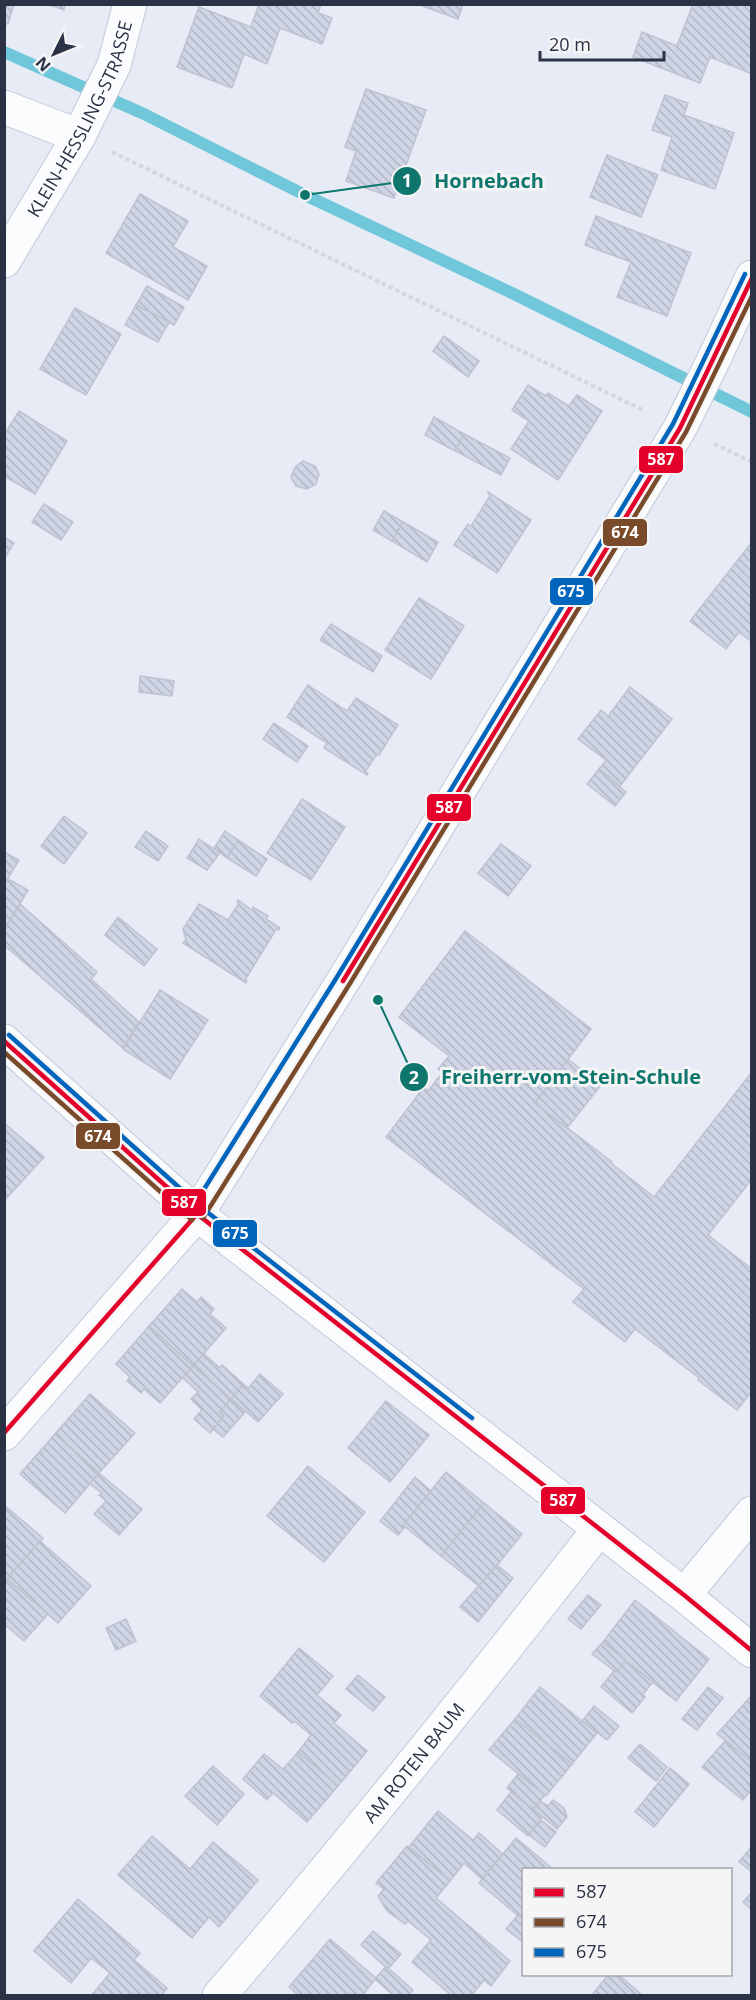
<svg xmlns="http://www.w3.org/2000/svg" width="756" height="2000" font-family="'Open Sans',sans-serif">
	<defs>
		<pattern id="building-back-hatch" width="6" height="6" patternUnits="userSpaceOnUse" patternTransform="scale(1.5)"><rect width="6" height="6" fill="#cfd5e5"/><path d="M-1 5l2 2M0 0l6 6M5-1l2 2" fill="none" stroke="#b2b7c6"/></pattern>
	</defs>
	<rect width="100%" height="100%" fill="#e7ebf6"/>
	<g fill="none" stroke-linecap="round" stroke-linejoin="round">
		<!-- stream -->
		<polyline stroke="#6fc7d9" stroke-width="12" points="4,52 144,114 305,195 516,295 752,412"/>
	</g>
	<!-- building -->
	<g fill="url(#building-back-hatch)" stroke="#bec2d1" stroke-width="1.5">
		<polygon points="4,4 14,4 8,24 4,23"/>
		<polygon points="47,4 65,4 64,10"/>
		<polygon points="259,4 321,4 318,13 332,18 322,44 280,28 267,64 244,54 232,88 177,67 199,7 251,27"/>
		<polygon points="417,4 463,4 458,19"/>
		<polygon points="693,4 752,4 752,74 710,57 700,83 633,57 642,32 677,46"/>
		<polygon points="366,89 426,110 394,198 346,181 356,151 345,147"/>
		<polygon points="665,95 688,103 684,115 734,133 715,189 661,170 672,137 652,130"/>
		<polygon points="607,155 658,175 641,217 590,197"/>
		<polygon points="140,194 188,221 173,247 207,266 188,300 106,253"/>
		<polygon points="596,216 691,253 667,316 617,297 631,262 585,245"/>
		<polygon points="147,286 184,307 174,325 136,305"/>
		<polygon points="136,305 169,322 158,342 125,325"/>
		<polygon points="75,308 121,334 86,395 40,369"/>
		<polygon points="444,336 479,361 468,377 433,351"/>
		<polygon points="528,385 546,396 548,393 569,406 577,395 602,411 558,480 511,449 529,421 512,410"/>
		<polygon points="19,411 67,441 35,494 4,476 4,435"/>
		<polygon points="434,417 464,434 455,451 425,435"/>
		<polygon points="464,434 510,458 501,475 455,451"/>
		<polygon points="303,461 315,466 319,474 316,484 307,489 296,486 291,477 295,467"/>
		<polygon points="488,492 531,520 497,573 454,545 468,524 471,526 490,496"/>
		<polygon points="44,504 73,522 61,540 32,522"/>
		<polygon points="384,511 403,522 392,541 373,530"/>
		<polygon points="403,522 438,542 427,562 392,541"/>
		<polygon points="4,537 14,543 4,559"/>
		<polygon points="752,542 752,642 739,632 726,649 690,621"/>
		<polygon points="419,598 464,626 431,679 385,650"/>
		<polygon points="331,624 382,656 373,672 320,640"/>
		<polygon points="140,676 174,681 172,696 139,692"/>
		<polygon points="308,685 347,711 356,698 398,725 379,755 377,754 365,772 368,773 367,775 324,748 327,743 287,717"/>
		<polygon points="630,687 672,719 620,786 599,769 606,760 578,739 601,710 608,716"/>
		<polygon points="274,723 308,746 297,762 263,739"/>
		<polygon points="599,769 626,792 615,806 587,784"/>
		<polygon points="302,799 345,827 311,880 267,853"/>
		<polygon points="64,816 87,833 64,864 41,846"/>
		<polygon points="146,831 168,846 158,861 135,847"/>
		<polygon points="225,831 238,840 227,858 214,848"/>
		<polygon points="199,839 220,853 207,870 187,858"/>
		<polygon points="238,840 267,859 256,876 227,858"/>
		<polygon points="501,844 531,866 508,896 478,873"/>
		<polygon points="4,852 19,860 4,885"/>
		<polygon points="8,879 28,890 7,926 4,924 4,885"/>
		<polygon points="238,900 252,910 253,907 268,916 266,919 280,928 279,930 277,928 245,980 247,981 246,983 183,943 186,940 183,929 199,904 228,920 239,903 237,902"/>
		<polygon points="20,904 97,972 91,979 139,1022 123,1048 4,945 4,930"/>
		<polygon points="118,917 157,949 144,966 105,935"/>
		<polygon points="465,931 591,1029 535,1103 612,1162 611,1163 654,1197 752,1072 752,1179 708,1235 752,1269 752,1391 737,1410 698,1380 699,1378 635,1329 625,1342 573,1302 584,1289 386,1137 424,1087 428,1091 442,1073 438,1069 449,1056 399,1017"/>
		<polygon points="160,990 208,1020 170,1079 123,1049"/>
		<polygon points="568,1059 601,1085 567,1128 535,1103"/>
		<polygon points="4,1123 44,1157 4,1201"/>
		<polygon points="182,1289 197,1302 201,1297 214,1309 210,1314 226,1328 193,1366 149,1326"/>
		<polygon points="149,1326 193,1366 160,1403 144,1389 141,1393 127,1381 130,1377 116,1364"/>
		<polygon points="204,1354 220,1368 222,1365 249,1389 247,1390 242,1386 231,1399 193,1366"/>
		<polygon points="193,1366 231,1399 220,1412 224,1416 210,1433 194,1419 202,1410 191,1399 198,1392 183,1378"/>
		<polygon points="260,1374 283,1394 258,1422 231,1399 242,1386 247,1390"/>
		<polygon points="90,1394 135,1433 99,1473 55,1434"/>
		<polygon points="231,1399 245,1412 223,1437 213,1429 224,1416 220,1412"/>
		<polygon points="386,1401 429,1435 390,1482 348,1448"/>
		<polygon points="55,1434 99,1473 65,1513 20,1474"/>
		<polygon points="308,1466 365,1512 324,1562 267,1516"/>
		<polygon points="446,1472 484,1503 441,1556 403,1525"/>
		<polygon points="99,1473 142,1509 119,1535 94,1514 106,1501 99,1495 102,1493 90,1484"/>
		<polygon points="415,1477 431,1491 403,1525 405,1527 398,1535 380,1521"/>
		<polygon points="484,1503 522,1534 480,1587 441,1556"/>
		<polygon points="4,1505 43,1538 7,1579 4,1577"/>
		<polygon points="40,1541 91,1586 58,1623 7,1579"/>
		<polygon points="497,1565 513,1578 478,1622 460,1607"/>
		<polygon points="7,1579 48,1614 24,1641 4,1624 4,1604 7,1601 4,1599 4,1582"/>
		<polygon points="588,1595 601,1605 581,1629 568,1619"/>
		<polygon points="635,1600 709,1659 676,1701 603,1642"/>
		<polygon points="126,1619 136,1641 116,1650 106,1628"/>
		<polygon points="603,1642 626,1661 616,1672 592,1654"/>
		<polygon points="299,1648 333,1676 317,1695 341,1715 334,1723 367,1751 338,1786 298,1752 311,1735 294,1721 292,1723 260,1696"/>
		<polygon points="626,1661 653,1682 643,1694 645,1697 632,1713 601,1687 614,1671 616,1672"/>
		<polygon points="358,1675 385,1697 373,1711 346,1689"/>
		<polygon points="540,1687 597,1733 572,1764 515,1719"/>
		<polygon points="708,1687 723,1698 697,1730 682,1719"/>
		<polygon points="752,1695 752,1762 717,1734"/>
		<polygon points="594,1706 619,1726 607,1740 582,1721"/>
		<polygon points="515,1719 572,1764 546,1796 489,1750"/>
		<polygon points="725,1741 752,1762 752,1789 743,1800 702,1767"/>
		<polygon points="640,1744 667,1767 656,1781 628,1758"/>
		<polygon points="298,1752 338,1786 307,1822 273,1793 267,1800 243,1779 264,1754 283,1769"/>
		<polygon points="213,1766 244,1794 217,1825 185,1796"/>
		<polygon points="670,1768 689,1784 654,1827 635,1812"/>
		<polygon points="518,1774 545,1795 533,1809 507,1788"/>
		<polygon points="511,1792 542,1817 528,1836 497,1810"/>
		<polygon points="553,1800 564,1808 567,1817 557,1829 533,1809 540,1801 548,1806"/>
		<polygon points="438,1811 473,1840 479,1833 503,1854 482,1879 464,1863 450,1881 409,1847"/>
		<polygon points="541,1820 556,1832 545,1847 529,1835"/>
		<polygon points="152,1836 190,1869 213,1842 258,1880 219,1927 209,1917 192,1938 118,1875"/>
		<polygon points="516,1838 554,1870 524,1870 523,1920 479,1883"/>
		<polygon points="407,1846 450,1881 436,1898 510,1961 491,1986 484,1980 471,1996 452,1996 412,1962 431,1940 408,1921 405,1924 387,1911 378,1896 384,1889 376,1883"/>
		<polygon points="752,1846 752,1872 739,1862"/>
		<polygon points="752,1892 752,1910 743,1902"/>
		<polygon points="78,1899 140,1953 134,1960 167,1988 161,1996 91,1996 110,1973 91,1958 71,1983 34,1951"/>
		<polygon points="518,1915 524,1920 524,1943 506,1929"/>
		<polygon points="373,1931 401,1954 388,1969 361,1945"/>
		<polygon points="330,1939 376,1978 362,1996 299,1996 289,1987"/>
		<polygon points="386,1966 413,1990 408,1996 394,1996 375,1979"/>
		<polygon points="609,1974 618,1974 643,1996 591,1996"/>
	</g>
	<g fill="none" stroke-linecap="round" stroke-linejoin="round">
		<!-- street casing -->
		<g stroke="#c3c8d6" stroke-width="35">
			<g id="street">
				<polyline points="4,107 79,136"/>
				<path id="s1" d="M4,261l75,-125 35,-71 16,-61"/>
				<polyline points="4,1041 197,1214 684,1595 752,1651"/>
				<polyline points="4,1434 197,1214 343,981 680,428 714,359 752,277"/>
				<polyline points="684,1595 752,1513"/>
				<path id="s2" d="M219,1996c131,-152 257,-309 380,-467"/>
			</g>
		</g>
		<!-- path -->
		<g stroke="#d6d7db" stroke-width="4" stroke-dasharray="4.5 3" stroke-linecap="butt">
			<polyline points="112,152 645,411"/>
			<polyline points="714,444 752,462"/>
		</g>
		<!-- street -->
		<use href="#street" stroke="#fbfcfe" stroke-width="33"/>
		<!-- bus-1 casing -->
		<g stroke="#f5f5f5" stroke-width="9">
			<g id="bus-1">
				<polyline points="343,981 680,428 752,278"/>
				<polyline points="4,1041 197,1214 684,1595 752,1651"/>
				<polyline points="4,1433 197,1214"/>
			</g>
		</g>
		<!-- bus-2 casing -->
		<g stroke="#f5f5f5" stroke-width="9">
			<g id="bus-2">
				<polyline points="4,1052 192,1220"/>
				<polyline points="203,1218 349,985 686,432 752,296"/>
			</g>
		</g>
		<!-- bus-3 casing -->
		<g stroke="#f5f5f5" stroke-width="9">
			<g id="bus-3">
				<polyline points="9,1035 202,1208 472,1418"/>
				<polyline points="191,1210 337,977 673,424 745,274"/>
			</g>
		</g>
		<!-- bus-1 -->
		<use href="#bus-1" stroke="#e4002b" stroke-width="4.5"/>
		<!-- bus-2 -->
		<use href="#bus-2" stroke="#7a4b2a" stroke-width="4.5"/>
		<!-- bus-3 -->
		<use href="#bus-3" stroke="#0065bd" stroke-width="4.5"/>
	</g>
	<g text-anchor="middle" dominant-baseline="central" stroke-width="6" stroke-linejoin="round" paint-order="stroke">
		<!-- street labels -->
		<g font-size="18" fill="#2c3245" stroke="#f5f5f5">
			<text stroke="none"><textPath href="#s1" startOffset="162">KLEIN-HESSLING-STRASSE</textPath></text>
			<text stroke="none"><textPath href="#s2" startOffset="304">AM ROTEN BAUM</textPath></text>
		</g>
	</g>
	<!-- callouts -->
	<path fill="none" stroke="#0f766e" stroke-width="2" d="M305 195L407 181M378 1000L414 1077"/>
	<g fill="#0f766e" stroke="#f5f5f5" stroke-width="2">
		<circle cx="305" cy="195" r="6"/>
		<circle cx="378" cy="1000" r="6"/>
		<circle cx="407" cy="181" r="15"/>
		<circle cx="414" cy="1077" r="15"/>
	</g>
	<g font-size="18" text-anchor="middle" font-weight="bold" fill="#fff">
		<text x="407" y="187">1</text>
		<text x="414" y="1084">2</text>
	</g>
	<g font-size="20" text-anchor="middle" font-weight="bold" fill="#0f766e" stroke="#f5f5f5" stroke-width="6" stroke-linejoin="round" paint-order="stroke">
		<text x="489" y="188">Hornebach</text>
		<text x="571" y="1084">Freiherr-vom-Stein-Schule</text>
	</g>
	<g stroke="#f5f5f5" stroke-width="2">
		<rect x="638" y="445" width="46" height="29" rx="6" fill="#e4002b"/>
		<rect x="602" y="518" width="46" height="29" rx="6" fill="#7a4b2a"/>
		<rect x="549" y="577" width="45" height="29" rx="6" fill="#0065bd"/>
		<rect x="426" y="793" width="46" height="29" rx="6" fill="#e4002b"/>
		<rect x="75" y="1122" width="46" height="28" rx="6" fill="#7a4b2a"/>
		<rect x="161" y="1188" width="46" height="29" rx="6" fill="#e4002b"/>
		<rect x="212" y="1219" width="46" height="29" rx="6" fill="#0065bd"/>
		<rect x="540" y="1486" width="46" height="29" rx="6" fill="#e4002b"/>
	</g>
	<g font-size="16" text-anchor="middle" font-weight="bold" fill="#fff">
		<text x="661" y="465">587</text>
		<text x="625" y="538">674</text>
		<text x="571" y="597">675</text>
		<text x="449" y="813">587</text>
		<text x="98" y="1142">674</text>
		<text x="184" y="1208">587</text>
		<text x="235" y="1239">675</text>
		<text x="563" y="1506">587</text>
	</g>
	<!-- border -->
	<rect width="756" height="2000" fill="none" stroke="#2c3245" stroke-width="12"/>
	<!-- legend -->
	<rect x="522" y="1868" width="210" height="108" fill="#f5f5f5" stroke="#a5a7af" stroke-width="1.5"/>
	<rect x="534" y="1888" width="30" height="9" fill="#e4002b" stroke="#a5a7af" stroke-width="1.5"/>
	<text x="576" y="1898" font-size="18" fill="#2c3245">587</text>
	<rect x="534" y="1918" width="30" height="9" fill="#7a4b2a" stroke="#a5a7af" stroke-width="1.5"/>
	<text x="576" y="1928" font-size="18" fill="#2c3245">674</text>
	<rect x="534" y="1948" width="30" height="9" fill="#0065bd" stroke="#a5a7af" stroke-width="1.5"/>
	<text x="576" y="1958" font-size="18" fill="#2c3245">675</text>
	<!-- north arrow -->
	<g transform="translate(54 54) rotate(227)" stroke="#f5f5f5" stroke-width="4.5" paint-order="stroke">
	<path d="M0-4.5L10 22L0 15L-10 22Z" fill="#2c3245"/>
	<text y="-9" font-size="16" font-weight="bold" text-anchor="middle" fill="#2c3245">N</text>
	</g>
	<!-- scale -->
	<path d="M540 51v9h124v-9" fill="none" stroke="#2c3245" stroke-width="3"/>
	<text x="549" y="51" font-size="18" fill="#2c3245" stroke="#f5f5f5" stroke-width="4.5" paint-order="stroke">20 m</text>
</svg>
